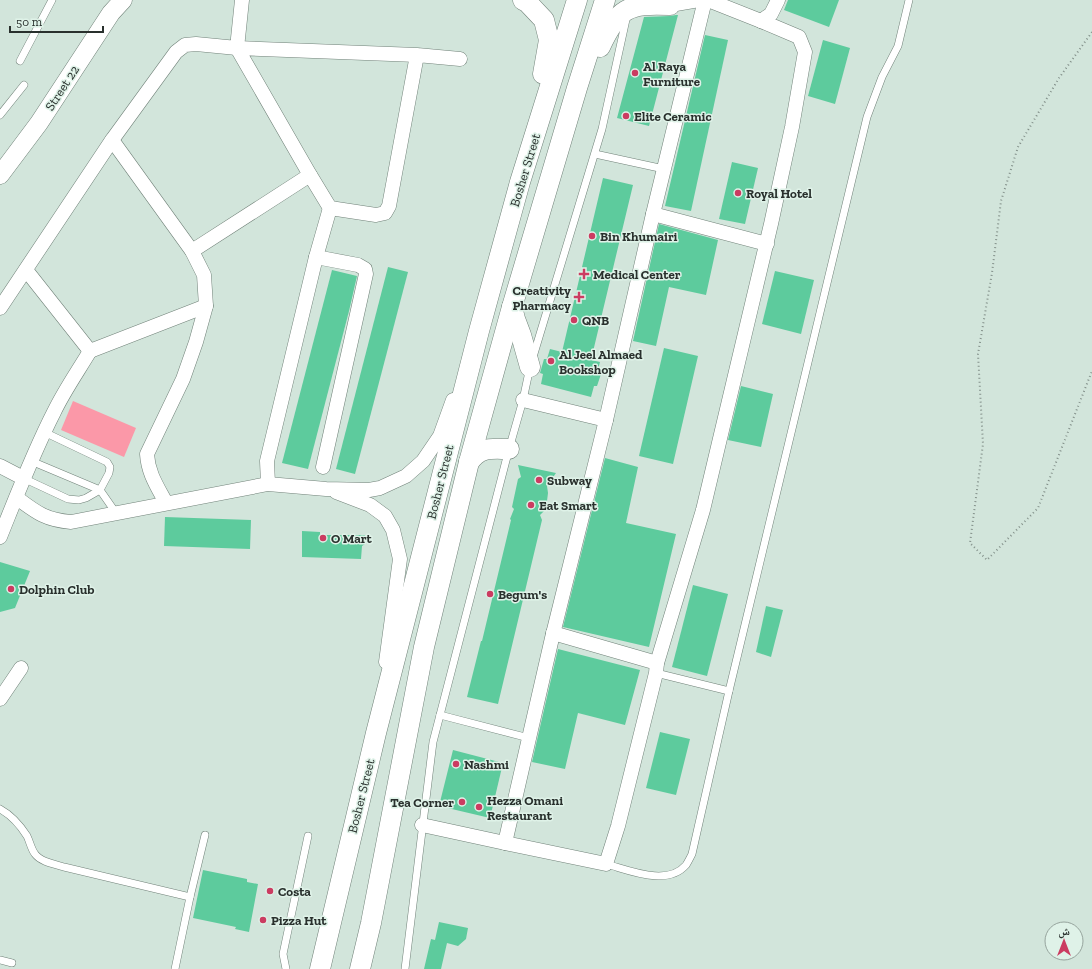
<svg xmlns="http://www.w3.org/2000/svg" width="1092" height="969" font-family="'Zilla Slab','Noto Naskh Arabic',serif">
	<rect width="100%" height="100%" fill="#d2e5db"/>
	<!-- green -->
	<polygon fill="#fb98a8" points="73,401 136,428 124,457 61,430"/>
	<!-- building -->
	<g fill="#5dcb9d">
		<polygon points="788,0 839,0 829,27 784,10"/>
		<polygon points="676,15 678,15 649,126 617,118 644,17 670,16"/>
		<polygon points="705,35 728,40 691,211 665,206"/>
		<polygon points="823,40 850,48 835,104 808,96"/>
		<polygon points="732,162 758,168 745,224 719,219"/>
		<polygon points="603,178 633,185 591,360 600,362 597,373 601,374 597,386 594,386 591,397 541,384 543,374 540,373 544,359 547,359 550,349 562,352"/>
		<polygon points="659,224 718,240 706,295 669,287 656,346 633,341"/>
		<polygon points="388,267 408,272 355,474 336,469"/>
		<polygon points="332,270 357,276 349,311 308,469 282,463"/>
		<polygon points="775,271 814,280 801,334 762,324"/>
		<polygon points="664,348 698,356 673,464 639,456"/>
		<polygon points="741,386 773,394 761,447 728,440"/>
		<polygon points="605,458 638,467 626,523 676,534 649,647 563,627"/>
		<polygon points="518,465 556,473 547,486 548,493 546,509 540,515 542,520 498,704 467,697 481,641 482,641 511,520 510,519 514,509 512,507 518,479 521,477"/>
		<polygon points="165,517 251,520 250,549 164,546"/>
		<polygon points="302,531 320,532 320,535 365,535 365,544 362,546 361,559 302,557"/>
		<polygon points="0,562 30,571 15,608 0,612"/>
		<polygon points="693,585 728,594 707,676 672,667"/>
		<polygon points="766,606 783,610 771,657 756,652"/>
		<polygon points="558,649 640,670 625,725 578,713 565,769 532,762"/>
		<polygon points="660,732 690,739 676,795 646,788"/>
		<polygon points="453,750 503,763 490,818 439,806"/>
		<polygon points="203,870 247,879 247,882 258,884 249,932 235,929 236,927 193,918"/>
		<polygon points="439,922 468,928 466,939 458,946 447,943 441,969 424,969 431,939 435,940"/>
	</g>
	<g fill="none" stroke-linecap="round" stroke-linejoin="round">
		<!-- service casing -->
		<g stroke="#718279" stroke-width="8">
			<g id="service">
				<polyline points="20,61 52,0"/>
				<polyline points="0,115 24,85"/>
				<polyline points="595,154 664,169"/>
				<polyline points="533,357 602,129 627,15"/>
				<polyline points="31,461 100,490 116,513"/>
				<polyline points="23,478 68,499 79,500 86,498 100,490 109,473 110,467 107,462 44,432"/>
				<polyline points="656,673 729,691 867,117 882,77 898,46 909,0"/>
				<polyline points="440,715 529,738"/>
				<path d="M0,809c11,6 20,16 27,27 3,6 4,13 8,18 6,8 19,10 29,13l126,30"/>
				<path d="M606,864c23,6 61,23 80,1 2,-3 4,-7 6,-11l37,-163"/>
				<polyline points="0,960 12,963"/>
				<polyline points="175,969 190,897 205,835"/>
				<polyline points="286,969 283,954 308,836"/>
				<polyline points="405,969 433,742 509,449 523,400 530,367"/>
			</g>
		</g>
		<!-- minor casing -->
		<g stroke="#718279" stroke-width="15">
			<g id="minor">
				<polyline points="708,0 761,21 771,14 778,0"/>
				<polyline points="661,4 670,5 699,0"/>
				<polyline points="417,55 389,206 385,213 376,215 330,208 310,175 237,48 417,55 460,59"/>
				<path d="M112,140l80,111 12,24 2,31 -10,36 -13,37 -36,75c1,19 10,32 19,49"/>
				<polyline points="653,214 767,244"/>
				<polyline points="192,251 310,175"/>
				<polyline points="316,257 358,265 365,269 366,274 323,467"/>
				<polyline points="26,270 90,351 206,306"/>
				<polyline points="0,308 112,140 176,52 185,45 196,44 237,48 242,0"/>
				<polyline points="523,400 606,420"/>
				<polyline points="0,466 23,478"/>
				<polyline points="268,484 267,461 316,257 330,208"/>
				<polyline points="336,492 370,505 385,516 393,530 400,559 386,662"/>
				<path d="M17,498c20,15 29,22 54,24l197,-38 58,5 43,1 11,-2 26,-12 17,-15 17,-25 13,-36"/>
				<path d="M0,537c17,-42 33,-84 54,-125 10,-21 24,-41 36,-61"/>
				<polyline points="553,633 657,663"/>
				<polyline points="0,699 21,668"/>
				<polyline points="422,825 505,843 606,864 618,826 656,673 657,663 703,510 771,224 792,127 805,52 799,37 761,21"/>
				<polyline points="505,843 552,638 606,420 653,214 705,0"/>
			</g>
		</g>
		<!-- tertiary casing -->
		<g stroke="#718279" stroke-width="19">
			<polyline id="tertiary" points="0,175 39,123 111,13 123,0"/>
		</g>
		<!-- secondary casing -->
		<g stroke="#718279" stroke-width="21">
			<g id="secondary">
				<polyline points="523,0 527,2 544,20 549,40 543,74"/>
				<path d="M600,47c18,-39 28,-44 70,-42"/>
				<polyline points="512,307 515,319 521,335 530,367"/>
				<path d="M469,462c12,-16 22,-13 40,-13"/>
				<polyline points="320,969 376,733 479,331 520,182 577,0"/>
				<polyline points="360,969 371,923 424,647 469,462 512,307 577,88 605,0"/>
			</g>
		</g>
		<!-- path -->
		<polyline stroke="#83908a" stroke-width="2" stroke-dasharray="1 3" stroke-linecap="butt" points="1092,32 1059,78 1018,147 1001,201 992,273 978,354 983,444 970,543 987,560 1038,508 1092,371"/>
		<!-- service -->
		<use href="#service" stroke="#fff" stroke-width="7"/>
		<!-- minor -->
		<use href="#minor" stroke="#fff" stroke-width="14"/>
		<!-- tertiary -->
		<use href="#tertiary" stroke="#fff" stroke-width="18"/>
		<!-- secondary -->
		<use href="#secondary" stroke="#fff" stroke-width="20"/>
	</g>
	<!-- markers -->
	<g fill="#cb3c61" stroke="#dff2e8" stroke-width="1.5">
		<circle cx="635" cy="73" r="4"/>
		<circle cx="626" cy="116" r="4"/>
		<circle cx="738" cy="193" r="4"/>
		<circle cx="592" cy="236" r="4"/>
		<path d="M582 268h4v4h4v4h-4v4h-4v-4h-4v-4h4z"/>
		<path d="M577 291h4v4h4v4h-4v4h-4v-4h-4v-4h4z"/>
		<circle cx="574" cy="320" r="4"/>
		<circle cx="551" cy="361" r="4"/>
		<circle cx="539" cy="480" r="4"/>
		<circle cx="531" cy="505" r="4"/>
		<circle cx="323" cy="538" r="4"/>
		<circle cx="11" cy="589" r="4"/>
		<circle cx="490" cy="594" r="4"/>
		<circle cx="456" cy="764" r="4"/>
		<circle cx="462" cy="802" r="4"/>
		<circle cx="479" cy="807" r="4"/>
		<circle cx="270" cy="891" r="4"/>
		<circle cx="263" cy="920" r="4"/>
	</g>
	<g text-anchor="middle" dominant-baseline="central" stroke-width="3" stroke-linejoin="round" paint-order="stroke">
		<!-- poi labels -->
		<g font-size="13" font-weight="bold" fill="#29302d" stroke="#dff2e8" text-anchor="start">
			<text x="643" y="66">Al Raya<tspan x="643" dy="15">Furniture</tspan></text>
			<text x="634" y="116">Elite Ceramic</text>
			<text x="746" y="193">Royal Hotel</text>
			<text x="600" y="236">Bin Khumairi</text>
			<text x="593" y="274">Medical Center</text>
			<text x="571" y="290" text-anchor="end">Creativity<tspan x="571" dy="15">Pharmacy</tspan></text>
			<text x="582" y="320">QNB</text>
			<text x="559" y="354">Al Jeel Almaed<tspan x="559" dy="15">Bookshop</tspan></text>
			<text x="547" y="480">Subway</text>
			<text x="539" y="505">Eat Smart</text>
			<text x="331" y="538">O Mart</text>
			<text x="19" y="589">Dolphin Club</text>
			<text x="498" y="594">Begum's</text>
			<text x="464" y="764">Nashmi</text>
			<text x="487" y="800">Hezza Omani<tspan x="487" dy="15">Restaurant</tspan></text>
			<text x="454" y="802" text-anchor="end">Tea Corner</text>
			<text x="278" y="891">Costa</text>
			<text x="271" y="920">Pizza Hut</text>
		</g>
		<!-- street labels -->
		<g font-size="13" fill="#29302d" stroke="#dff2e8">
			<text transform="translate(62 88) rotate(-57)">Street 22</text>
			<text transform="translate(525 170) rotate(-73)">Bosher Street</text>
			<text transform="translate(440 482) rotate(-76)">Bosher Street</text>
			<text transform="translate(361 796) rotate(-76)">Bosher Street</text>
		</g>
	</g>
	<!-- north arrow -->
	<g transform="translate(1064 941)"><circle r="19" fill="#dff2e8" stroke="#96a49d"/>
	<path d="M0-3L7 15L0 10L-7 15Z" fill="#cb3c61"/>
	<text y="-6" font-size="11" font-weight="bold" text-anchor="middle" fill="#29302d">ش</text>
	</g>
	<!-- scale -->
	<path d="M10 26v6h93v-6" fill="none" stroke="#29302d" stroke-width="2"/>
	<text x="16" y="26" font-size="12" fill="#29302d" stroke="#dff2e8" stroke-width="3" paint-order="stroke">50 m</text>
</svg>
